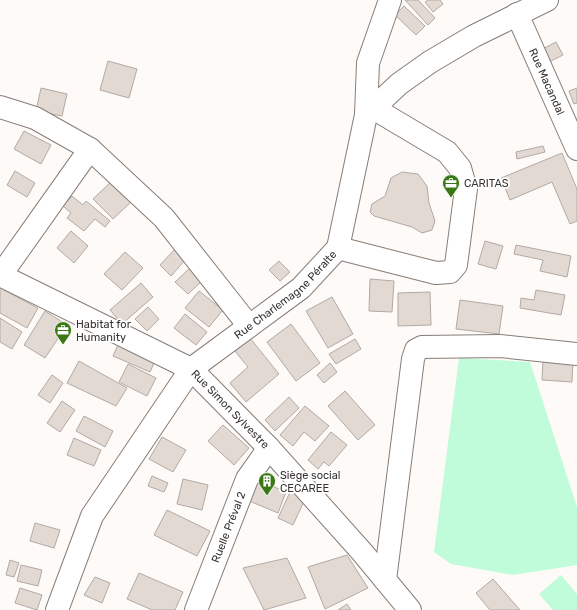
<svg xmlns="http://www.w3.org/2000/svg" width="577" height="610" font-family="Rubik,sans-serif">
	<rect width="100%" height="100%" fill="#fefaf7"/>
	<!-- green -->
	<g fill="#c0fcd9">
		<polygon points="459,358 530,362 577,507 577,565 513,575 451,564 434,552"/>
		<polygon points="561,575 577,594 577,610 553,610 539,594"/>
	</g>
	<!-- building -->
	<g fill="#e3d9d3" stroke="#b3a9a4">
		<polygon points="405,0 418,0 435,18 428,25"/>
		<polygon points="428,0 440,0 443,4 433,12 425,2"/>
		<polygon points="404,6 425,26 416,35 395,15"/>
		<polygon points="556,42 563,55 545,64 539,51"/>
		<polygon points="108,61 137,69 129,98 100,90"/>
		<polygon points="41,88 67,94 62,116 36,111"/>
		<polygon points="577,88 577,103 574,104 569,91"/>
		<polygon points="24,131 51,145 41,164 14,149"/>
		<polygon points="543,146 545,152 517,159 516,152"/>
		<polygon points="562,153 577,189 577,221 570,224 552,182 510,200 501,178"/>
		<polygon points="15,171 35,183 27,197 7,185"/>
		<polygon points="402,172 418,174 427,186 429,203 435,221 432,230 422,233 412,227 374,216 370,212 372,204 385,196 391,178"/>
		<polygon points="113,180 132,201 113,219 93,199"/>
		<polygon points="72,196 83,205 86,201 110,221 105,227 95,219 84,231 67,218 71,213 63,206"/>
		<polygon points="71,231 88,246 74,263 57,248"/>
		<polygon points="485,241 503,246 496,269 478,264"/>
		<polygon points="516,245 571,256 567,277 540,271 543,260 514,254"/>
		<polygon points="175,249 186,259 171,276 160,265"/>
		<polygon points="125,252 143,268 122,290 104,274"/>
		<polygon points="279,261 290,272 280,281 269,270"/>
		<polygon points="190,268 202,281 188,294 175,282"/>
		<polygon points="370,279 394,281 392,312 369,311"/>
		<polygon points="141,283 153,297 122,324 110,310"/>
		<polygon points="0,288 38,308 27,328 0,313"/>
		<polygon points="536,290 565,295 561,315 520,308 521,298 534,300"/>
		<polygon points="199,291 223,310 209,327 185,308"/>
		<polygon points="430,292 431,325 398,326 398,293"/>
		<polygon points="332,297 353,334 328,348 306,311"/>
		<polygon points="460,300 503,306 499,334 456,329"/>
		<polygon points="148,307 159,319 147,331 135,319"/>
		<polygon points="45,311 67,325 45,358 24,345"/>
		<polygon points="185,314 207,332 196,345 174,328"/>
		<polygon points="0,318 22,332 12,349 0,342"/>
		<polygon points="291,324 320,363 296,381 267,342"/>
		<polygon points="121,338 158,354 150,372 113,356"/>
		<polygon points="250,338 279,374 246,402 230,383 248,367 234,350"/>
		<polygon points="355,339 361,349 336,364 329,354"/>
		<polygon points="543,358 573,360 572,382 542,380"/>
		<polygon points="79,361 127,388 116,406 67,383"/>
		<polygon points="330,363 337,372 324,383 317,375"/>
		<polygon points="128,364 156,378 147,396 119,382"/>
		<polygon points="52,375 63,383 50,403 38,395"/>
		<polygon points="345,391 375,425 358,440 328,406"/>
		<polygon points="289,397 299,408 275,431 265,420"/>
		<polygon points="62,401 75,410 60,432 47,423"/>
		<polygon points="305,406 329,426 315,441 304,432 293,446 280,435"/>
		<polygon points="84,416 113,431 105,447 76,431"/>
		<polygon points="223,425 249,448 234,465 208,441"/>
		<polygon points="331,432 347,445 329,466 324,462 318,469 308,460"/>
		<polygon points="162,437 186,450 173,472 149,459"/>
		<polygon points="74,438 101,450 94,466 67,455"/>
		<polygon points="152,476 168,483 164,492 148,486"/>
		<polygon points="183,479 208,485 202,510 177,504"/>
		<polygon points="256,479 286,492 278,513 247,500"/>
		<polygon points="291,490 306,497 293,525 278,518"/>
		<polygon points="167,510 210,531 197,556 154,535"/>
		<polygon points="35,523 60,530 54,548 30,541"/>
		<polygon points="347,555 368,588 325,609 308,567"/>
		<polygon points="287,558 306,598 264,610 243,568"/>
		<polygon points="10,560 19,563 14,577 6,575"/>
		<polygon points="21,565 42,570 38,586 17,581"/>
		<polygon points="139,573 183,592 175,610 152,610 127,599"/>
		<polygon points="95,577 110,583 102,603 84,595"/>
		<polygon points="493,579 520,610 490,610 476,593"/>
		<polygon points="20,588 42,595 37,610 15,603"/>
		<polygon points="347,604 351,610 338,610"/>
	</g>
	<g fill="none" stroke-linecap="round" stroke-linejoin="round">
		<!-- minor casing -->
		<g stroke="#867d78" stroke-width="24">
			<g id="minor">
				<path id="s1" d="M517,14l60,135"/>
				<polyline points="0,107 35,118 90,149 164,218 249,326"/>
				<polyline points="366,115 368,63 390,0"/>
				<polyline points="338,248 436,273 450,272 456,265 466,189 460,168 447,152 373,108"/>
				<path id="s2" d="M0,275l191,94 78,79 93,104 48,58"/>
				<polyline points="0,276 90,149"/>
				<polyline points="385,580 413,359 416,350 422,347 500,346 577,354"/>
				<path id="s3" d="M57,610l35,-94 99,-147 110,-81 37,-40 28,-133 33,-31 31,-22 44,-26 73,-36"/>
				<path id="s4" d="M196,610l51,-131 22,-31"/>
			</g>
		</g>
		<!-- minor -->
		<use href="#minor" stroke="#fff" stroke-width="22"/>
	</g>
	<!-- icons -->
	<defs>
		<g id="office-pin" transform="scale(0.9)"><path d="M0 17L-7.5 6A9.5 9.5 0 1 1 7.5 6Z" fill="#397814" stroke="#fff"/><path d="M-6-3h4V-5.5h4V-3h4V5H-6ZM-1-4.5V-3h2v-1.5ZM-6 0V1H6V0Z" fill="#fff"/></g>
		<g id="building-pin" transform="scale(0.9)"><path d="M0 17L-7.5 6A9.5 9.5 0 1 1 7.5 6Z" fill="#397814" stroke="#fff"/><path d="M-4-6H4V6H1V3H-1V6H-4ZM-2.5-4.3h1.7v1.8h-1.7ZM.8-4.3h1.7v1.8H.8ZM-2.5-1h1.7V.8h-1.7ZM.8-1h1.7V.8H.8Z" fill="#fff"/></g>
	</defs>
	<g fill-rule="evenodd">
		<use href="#office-pin" x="451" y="183"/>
		<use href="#office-pin" x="63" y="330"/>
		<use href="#building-pin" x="267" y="481"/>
	</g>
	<g text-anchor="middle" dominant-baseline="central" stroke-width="3.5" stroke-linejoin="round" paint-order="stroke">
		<!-- street labels -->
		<g font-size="11" fill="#373331" stroke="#fff">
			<text stroke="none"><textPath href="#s1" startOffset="74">Rue Macandal</textPath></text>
			<text stroke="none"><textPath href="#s3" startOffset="398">Rue Charlemagne Péralte</textPath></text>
			<text stroke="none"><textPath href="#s2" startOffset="269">Rue Simon Sylvestre</textPath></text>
			<text stroke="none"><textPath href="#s4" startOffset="89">Ruelle Préval 2</textPath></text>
		</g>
		<!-- poi labels -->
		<g font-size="11" fill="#373331" stroke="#fff" text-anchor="start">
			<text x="464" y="183">CARITAS</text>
			<text x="76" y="324">Habitat for<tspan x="76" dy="13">Humanity</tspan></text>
			<text x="280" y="475">Siège social<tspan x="280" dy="13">CECAREE</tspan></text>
		</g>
	</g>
</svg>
